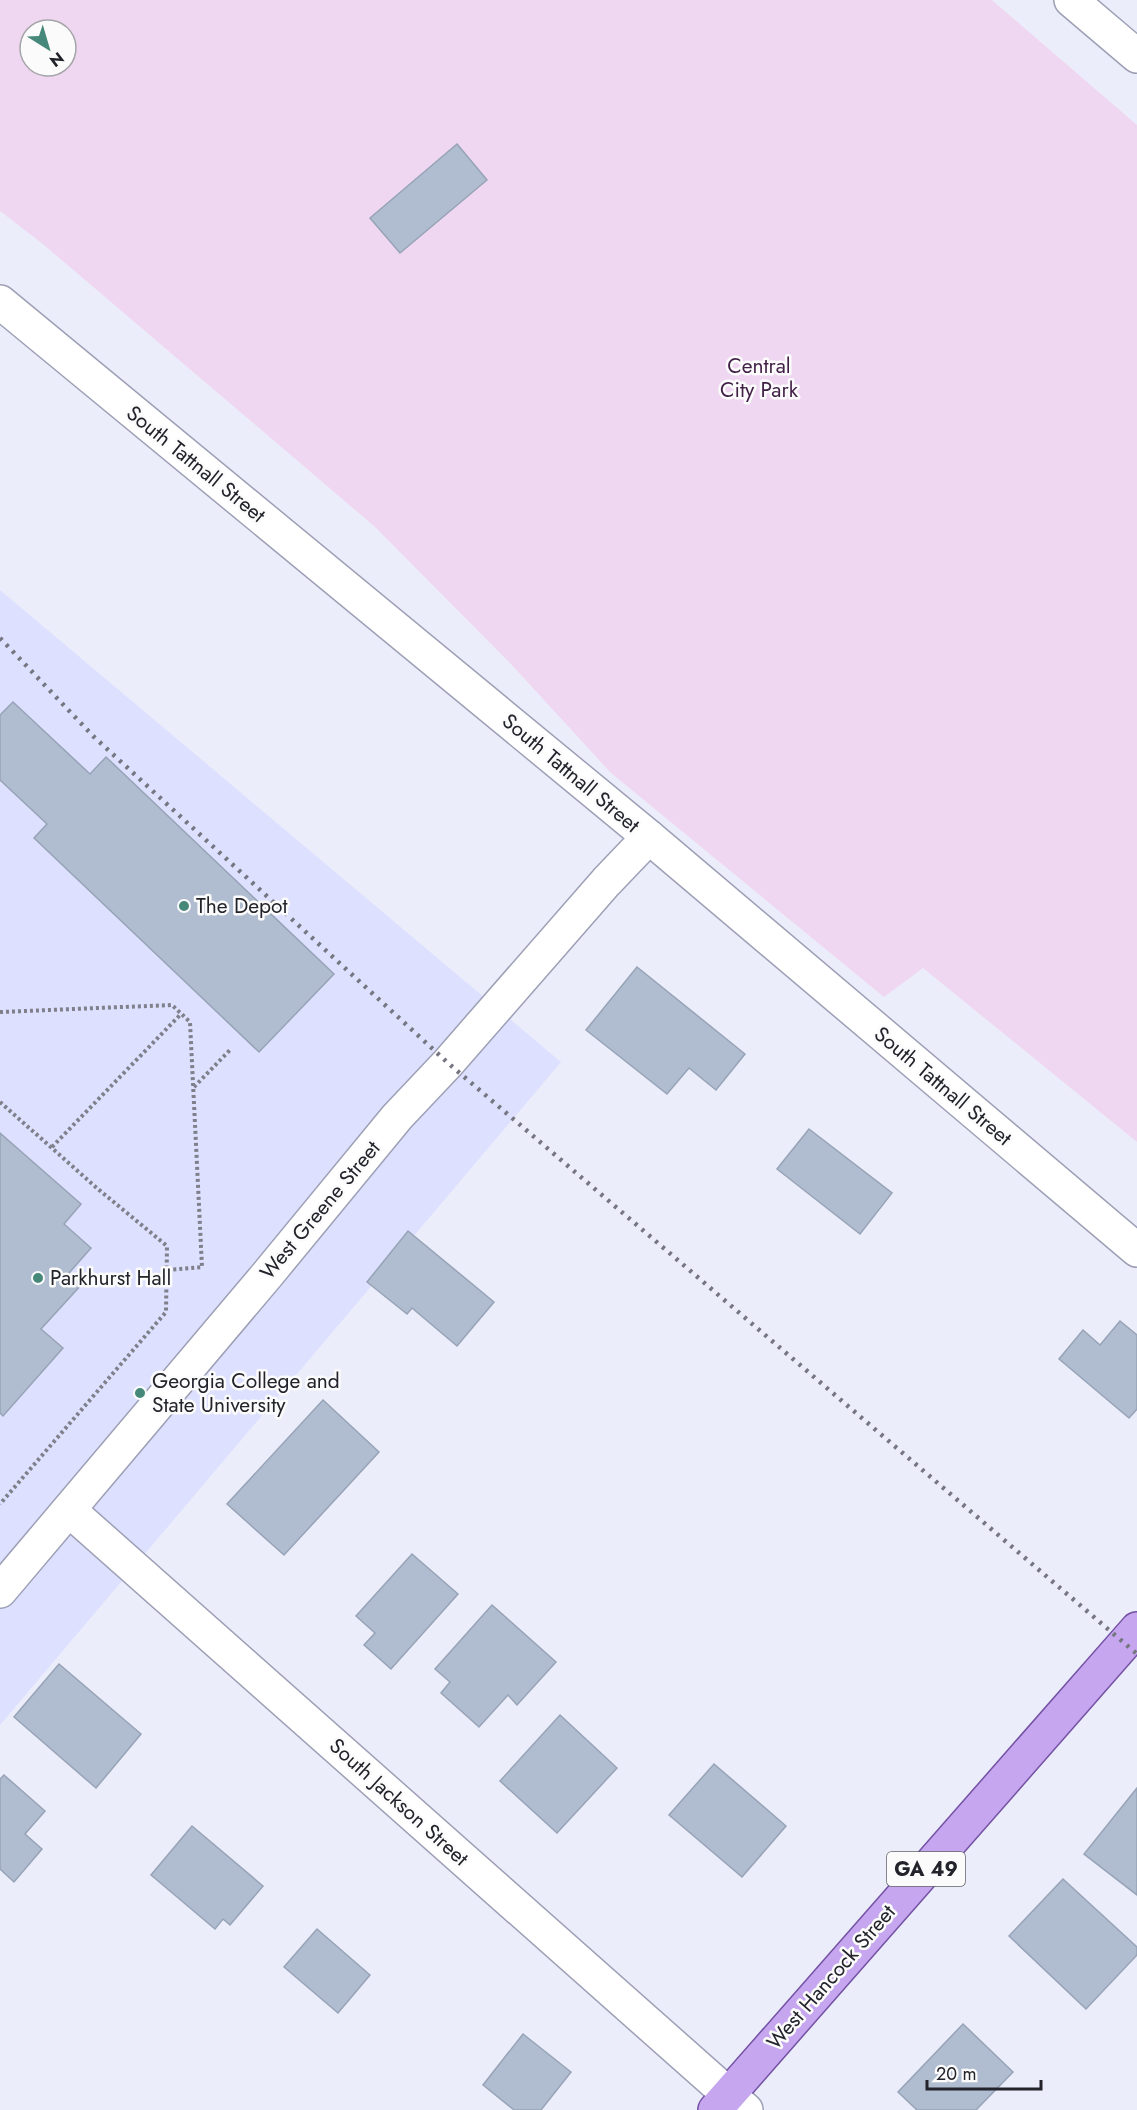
<svg xmlns="http://www.w3.org/2000/svg" width="1137" height="2110" font-family="Jost,sans-serif">
	<rect width="100%" height="100%" fill="#ecedfb"/>
	<!-- built -->
	<polygon fill="#dde0fe" points="0,590 561,1062 0,1725"/>
	<!-- green -->
	<path fill="#efd7f2" fill-rule="evenodd" d="M0,0h992l145,125v1017l-214,-174 -39,29 -273,-224 -101,-110 -136,-137 -330,-281 -44,-34zM30,30h36v36h-36z"/>
	<!-- building -->
	<g fill="#b0bcd0" stroke="#97a3b6" stroke-width="1.5">
		<polygon points="457,144 487,180 400,253 370,218"/>
		<polygon points="13,702 90,774 106,757 334,974 259,1052 34,838 47,824 0,780 0,715"/>
		<polygon points="637,967 745,1054 716,1090 689,1068 667,1094 586,1030"/>
		<polygon points="809,1129 892,1193 860,1234 777,1169"/>
		<polygon points="0,1133 81,1204 64,1224 91,1248 69,1273 82,1284 41,1329 63,1348 3,1416 0,1413"/>
		<polygon points="408,1231 494,1302 457,1346 412,1308 407,1314 367,1282"/>
		<polygon points="1120,1321 1137,1335 1137,1409 1129,1418 1059,1359 1083,1330 1100,1345"/>
		<polygon points="323,1400 379,1452 284,1555 227,1504"/>
		<polygon points="412,1554 458,1594 391,1669 364,1645 375,1633 356,1616"/>
		<polygon points="492,1605 556,1662 517,1705 508,1695 479,1727 441,1693 450,1682 435,1669"/>
		<polygon points="59,1664 141,1734 96,1788 14,1717"/>
		<polygon points="560,1715 617,1768 557,1833 500,1781"/>
		<polygon points="714,1764 786,1826 742,1877 669,1815"/>
		<polygon points="4,1775 45,1811 25,1834 42,1849 14,1882 0,1869 0,1779"/>
		<polygon points="1137,1788 1137,1895 1084,1854"/>
		<polygon points="192,1826 263,1886 230,1925 223,1919 215,1929 151,1875"/>
		<polygon points="1063,1879 1137,1947 1137,1955 1086,2009 1009,1936"/>
		<polygon points="317,1929 370,1975 338,2013 284,1967"/>
		<polygon points="963,2024 1013,2072 976,2110 917,2110 898,2092"/>
		<polygon points="523,2034 571,2072 541,2110 514,2110 483,2085"/>
	</g>
	<g fill="none" stroke-linecap="round" stroke-linejoin="round">
		<!-- minor casing -->
		<g stroke="#9da0b5" stroke-width="36">
			<g id="minor">
				<polyline points="1071,0 1137,56"/>
				<polyline points="0,302 649,837 1137,1250"/>
				<polyline points="69,1510 746,2110"/>
				<polyline points="0,1591 267,1275 397,1117 448,1063 606,882 649,837"/>
			</g>
		</g>
		<!-- primary casing -->
		<g stroke="#7351a3" stroke-width="36">
			<polyline id="primary" points="715,2110 1137,1629"/>
		</g>
		<!-- path -->
		<g stroke="#7f808b" stroke-width="4" stroke-dasharray="3 3" stroke-linecap="butt">
			<polyline points="0,1012 172,1005 190,1022 202,1267 166,1270"/>
			<polyline points="194,1087 230,1050"/>
			<polyline points="0,1102 98,1189 167,1246 166,1312 0,1504"/>
			<polyline points="52,1147 181,1014"/>
		</g>
		<!-- minor -->
		<use href="#minor" stroke="#fff" stroke-width="33"/>
		<!-- primary -->
		<use href="#primary" stroke="#c5a6ef" stroke-width="33"/>
		<!-- rail -->
		<polyline stroke="#757681" stroke-width="4.5" stroke-dasharray="3 6" stroke-linecap="butt" points="0,638 93,736 448,1063 1137,1654"/>
	</g>
	<!-- markers -->
	<g fill="#468879" stroke="#fbfbfb" stroke-width="2">
		<circle cx="184" cy="906" r="6"/>
		<circle cx="38" cy="1278" r="6"/>
		<circle cx="140" cy="1393" r="6"/>
	</g>
	<g text-anchor="middle" dominant-baseline="central" stroke-width="5" stroke-linejoin="round" paint-order="stroke">
		<!-- shield labels -->
		<rect fill="#fbfbfb" stroke="#636469" stroke-width="1.5" x="887" y="1852" width="78" height="34" rx="4.5"/>
		<g font-size="20" font-weight="bold" fill="#22232b">
			<text x="926" y="1869">GA 49</text>
		</g>
		<!-- park labels -->
		<g font-size="21" fill="#411e46" stroke="#fbfbfb">
			<text x="759" y="366">Central<tspan x="759" dy="24">City Park</tspan></text>
		</g>
		<!-- street labels -->
		<g font-size="21" fill="#22232b" stroke="#fbfbfb">
			<text transform="translate(196 464) rotate(39)">South Tattnall Street</text>
			<text transform="translate(571 773) rotate(40)">South Tattnall Street</text>
			<text transform="translate(943 1086) rotate(40)">South Tattnall Street</text>
			<text transform="translate(320 1210) rotate(-50)">West Greene Street</text>
			<text transform="translate(399 1802) rotate(42)">South Jackson Street</text>
			<text transform="translate(831 1977) rotate(-49)">West Hancock Street</text>
		</g>
		<!-- poi labels -->
		<g font-size="21" fill="#22232b" stroke="#fbfbfb" text-anchor="start">
			<text x="196" y="906">The Depot</text>
			<text x="50" y="1278">Parkhurst Hall</text>
			<text x="152" y="1381">Georgia College and<tspan x="152" dy="24">State University</tspan></text>
		</g>
	</g>
	<!-- north arrow -->
	<g transform="translate(48 48) rotate(143)"><circle r="28" fill="#fbfbfb" stroke="#a4a5a8" stroke-width="1.5"/>
	<path d="M0-4.5L10 22L0 15L-10 22Z" fill="#468879"/>
	<text y="-9" font-size="16" font-weight="bold" text-anchor="middle" fill="#22232b">N</text>
	</g>
	<!-- scale -->
	<path d="M927 2080v9h114v-9" fill="none" stroke="#22232b" stroke-width="3"/>
	<text x="936" y="2080" font-size="18" fill="#22232b" stroke="#fbfbfb" stroke-width="4.5" paint-order="stroke">20 m</text>
</svg>
